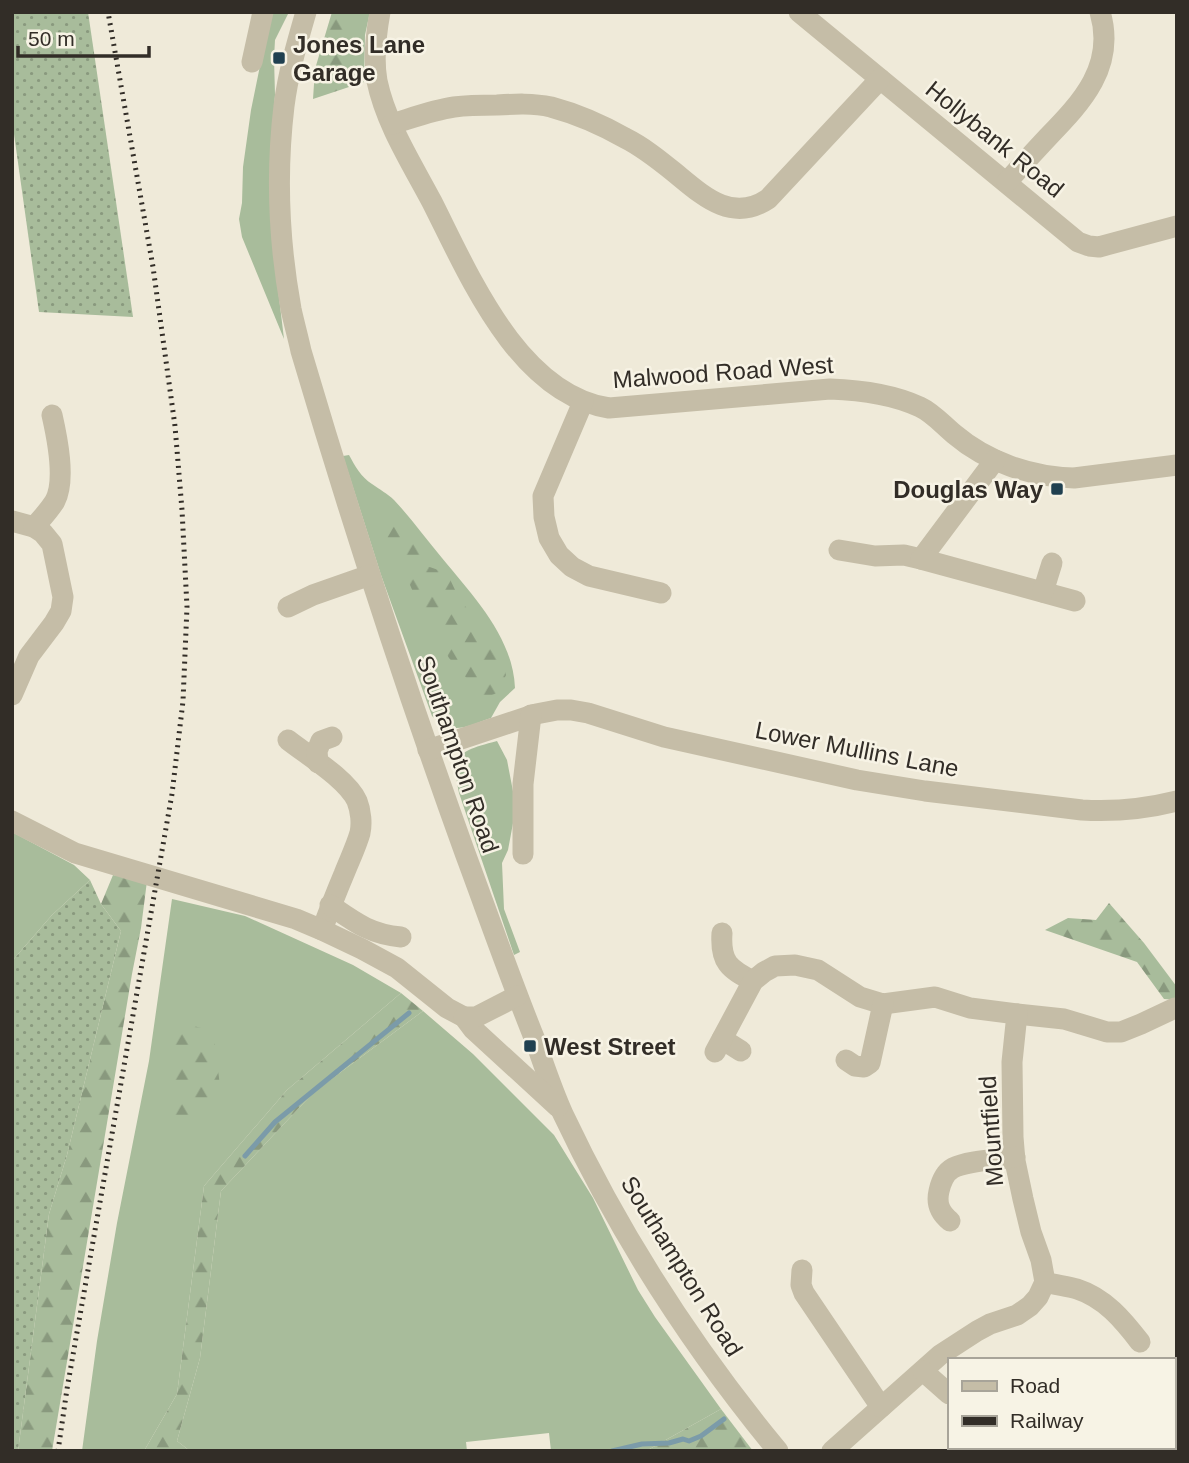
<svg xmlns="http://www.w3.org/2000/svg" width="1189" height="1463" font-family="Arial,sans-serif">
	<defs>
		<pattern id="forest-firs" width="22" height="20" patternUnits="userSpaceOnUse" patternTransform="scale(1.75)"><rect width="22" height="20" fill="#a8bc9b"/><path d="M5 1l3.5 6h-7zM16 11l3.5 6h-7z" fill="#89997e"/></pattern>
		<pattern id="garden-dots" width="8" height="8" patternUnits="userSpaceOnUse" patternTransform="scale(1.75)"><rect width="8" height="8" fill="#a8bc9b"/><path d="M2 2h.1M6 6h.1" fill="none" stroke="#89997e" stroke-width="1.8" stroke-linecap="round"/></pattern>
	</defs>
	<rect width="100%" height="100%" fill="#efead9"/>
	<!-- grass -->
	<g fill="#a8bc9b">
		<polygon points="271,12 289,12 275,40 274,58 275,95 270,173 273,247 284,339 242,237 239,219 242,203 243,167 251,110"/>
		<path d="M349,455c6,11 12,22 23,29 8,6 15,9 22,16 17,18 32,39 48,58 31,38 71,79 73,130l-15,14 -9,16c-24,8 -39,19 -59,-2l-51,-141 -38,-119z"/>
		<path d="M497,741l10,19 9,47 -8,43 -6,13 2,46 16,43 -6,3 -55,-162c-9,-41 2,-42 38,-52z"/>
		<polygon points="12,832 74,865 90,880 52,915 12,961"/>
		<polygon points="172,899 245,916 353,965 401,993 287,1090 204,1186 177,1394 144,1451 82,1451 97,1341 117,1223 149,1061"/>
		<polygon points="423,1011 473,1054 554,1135 593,1198 638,1290 655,1317 721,1409 646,1451 551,1451 549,1433 466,1442 467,1451 190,1451 177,1441 200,1358 221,1191 314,1092"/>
	</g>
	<!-- forest -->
	<g fill="url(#forest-firs)">
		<polygon points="332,12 370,12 365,35 364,82 313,99 315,69"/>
		<polygon points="394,514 411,529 421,555 421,564 447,573 456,592 476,623 491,638 502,656 506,675 497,693 484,698 449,658 420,608 394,548 381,530 382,521"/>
		<polygon points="113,875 147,881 141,928 132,974 52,1451 18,1451 49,1214 67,1155 121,931 101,904"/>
		<polygon points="1109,903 1144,943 1177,987 1177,1000 1164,999 1137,962 1045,930 1068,918 1096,920"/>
		<polygon points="401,993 423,1011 314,1092 221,1191 200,1358 177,1441 190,1451 144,1451 177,1394 204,1186 287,1090"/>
		<polygon points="174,1021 213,1031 220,1086 197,1118 174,1130"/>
		<polygon points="721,1409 753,1451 646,1451"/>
	</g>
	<!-- garden -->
	<g fill="url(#garden-dots)">
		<polygon points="12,12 88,12 133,317 39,312 12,120"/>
		<polygon points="90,880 101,904 121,931 67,1155 49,1214 18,1451 12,1451 12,961 52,915"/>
	</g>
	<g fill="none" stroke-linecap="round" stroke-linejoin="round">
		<!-- stream -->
		<g stroke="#7b9ba9" stroke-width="5">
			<polyline points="245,1156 275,1122 409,1013"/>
			<polyline points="612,1451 642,1444 669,1443 683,1439 689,1441 701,1436 724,1419"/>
		</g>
		<!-- minor -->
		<g stroke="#c5bda7" stroke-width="21">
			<path d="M306,12c-9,31 -18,62 -22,94 -8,67 -5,137 7,203 3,14 7,28 10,42 50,169 104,336 164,502 23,62 45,125 70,187 9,25 17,50 28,74 57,121 130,234 215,337"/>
			<path d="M380,12c-4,22 -7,47 -3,69 9,43 35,83 55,121 37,73 86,192 177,206l221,-19c30,1 62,5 90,18 13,6 23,18 34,27 33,28 77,43 120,44l103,-13"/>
			<polyline points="799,12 1078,242 1089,246 1099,247 1177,226"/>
			<polyline points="252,62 263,12"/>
			<path d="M392,124c20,-6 41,-14 62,-17 15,-2 29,-2 43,-2 18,-1 36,-2 54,2 26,7 51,18 74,31 18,9 33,21 49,34 27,22 57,52 94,27l112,-120"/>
			<path d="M1007,182c13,-15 27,-30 41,-45 34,-35 68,-71 52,-125"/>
			<polyline points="583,402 543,496 544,517 549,538 559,555 572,567 589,576 661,593"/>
			<polyline points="12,521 34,527 43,533 52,544 63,597 61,611 54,623 29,656 12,695"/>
			<path d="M34,527c7,-8 15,-16 21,-26 11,-21 2,-64 -3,-86"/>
			<polyline points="839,550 875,556 904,555 921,559 995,460"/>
			<polyline points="921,559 1075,601"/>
			<polyline points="1043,592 1052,563"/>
			<polyline points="288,607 313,595 370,575"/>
			<path d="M288,740c19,15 59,39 69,61 4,10 5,23 3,32 -4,14 -11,28 -16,41 -8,19 -15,37 -22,56"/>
			<path d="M428,750l108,-36 21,-4h14l17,3 76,24 193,43 68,11 157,19c33,2 63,-1 95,-9"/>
			<polyline points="318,763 317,751 321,741 332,737"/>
			<polyline points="12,821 75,853 296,919 322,930 362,949 397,968 447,1008 464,1017 473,1029 558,1107"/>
			<polyline points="523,854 523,784 531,715"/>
			<path d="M330,905c26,18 40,29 71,32"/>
			<path d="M722,933c-2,29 7,36 31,48"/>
			<polyline points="1017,1014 1064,1019 1107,1032 1121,1032 1141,1024 1175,1008"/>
			<polyline points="464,1017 476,1017 517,996"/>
			<polyline points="722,1039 741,1051"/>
			<polyline points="715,1052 753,981 764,972 775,966 795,965 818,970 860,997 883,1004 935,997 970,1008 1017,1014 1012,1062 1013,1137 1015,1161 1023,1199 1031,1232 1041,1260 1045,1282 1038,1297 1030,1306 1017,1315 990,1324 977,1331 940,1355 832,1451"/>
			<polyline points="846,1060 855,1066 864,1067 870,1063 883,1004"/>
			<path d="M950,1221c-10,-8 -14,-17 -11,-30 2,-9 5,-18 14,-23 16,-8 44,-8 62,-11"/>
			<polyline points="802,1270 801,1285 804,1293 881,1407"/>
			<path d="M1045,1282c10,3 22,4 32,7 28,9 46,31 63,53"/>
			<polyline points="923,1371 949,1394"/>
			<polyline points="993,1449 994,1447"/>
		</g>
		<!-- rail -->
		<polyline stroke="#322d27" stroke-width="5" stroke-dasharray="2 5" stroke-linecap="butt" points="58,1451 67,1389 172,794 183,701 187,607 182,510 175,426 153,267 108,12"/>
	</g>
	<!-- markers -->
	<g fill="#204050" stroke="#f7f3e5" stroke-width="2.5">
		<rect x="272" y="51" width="14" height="14" rx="3.5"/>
		<rect x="1050" y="482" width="14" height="14" rx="3.5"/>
		<rect x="523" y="1039" width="14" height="14" rx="3.5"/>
	</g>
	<g text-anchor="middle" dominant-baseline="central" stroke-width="5" stroke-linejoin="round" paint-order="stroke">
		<!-- poi labels -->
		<g font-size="24" font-weight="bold" fill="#322d27" stroke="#f7f3e5" text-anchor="start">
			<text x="293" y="44">Jones Lane<tspan x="293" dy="28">Garage</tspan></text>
			<text x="1043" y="489" text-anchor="end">Douglas Way</text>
			<text x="544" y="1046">West Street</text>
		</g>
		<!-- street labels -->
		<g font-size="24" fill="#322d27" stroke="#f7f3e5">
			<text transform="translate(995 139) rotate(39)">Hollybank Road</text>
			<text transform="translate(723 372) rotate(-4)">Malwood Road West</text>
			<text transform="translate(857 749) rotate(11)">Lower Mullins Lane</text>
			<text transform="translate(458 754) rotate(71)">Southampton Road</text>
			<text transform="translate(991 1131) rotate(-94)">Mountfield</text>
			<text transform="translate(682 1266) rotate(58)">Southampton Road</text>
		</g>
	</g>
	<!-- border -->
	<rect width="1189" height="1463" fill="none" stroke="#322d27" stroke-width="28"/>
	<!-- legend -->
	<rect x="948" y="1358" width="228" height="91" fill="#f7f3e5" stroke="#a8a499" stroke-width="2"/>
	<rect x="962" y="1381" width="35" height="10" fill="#c5bda7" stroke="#a8a499" stroke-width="2"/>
	<text x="1010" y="1393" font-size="21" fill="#322d27">Road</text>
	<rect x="962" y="1416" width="35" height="10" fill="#322d27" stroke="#a8a499" stroke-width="2"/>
	<text x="1010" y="1428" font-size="21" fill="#322d27">Railway</text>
	<!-- scale -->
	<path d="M18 46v10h131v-10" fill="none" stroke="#322d27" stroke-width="3.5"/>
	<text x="28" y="46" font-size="21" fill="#322d27" stroke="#f7f3e5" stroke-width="5" paint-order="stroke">50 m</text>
</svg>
